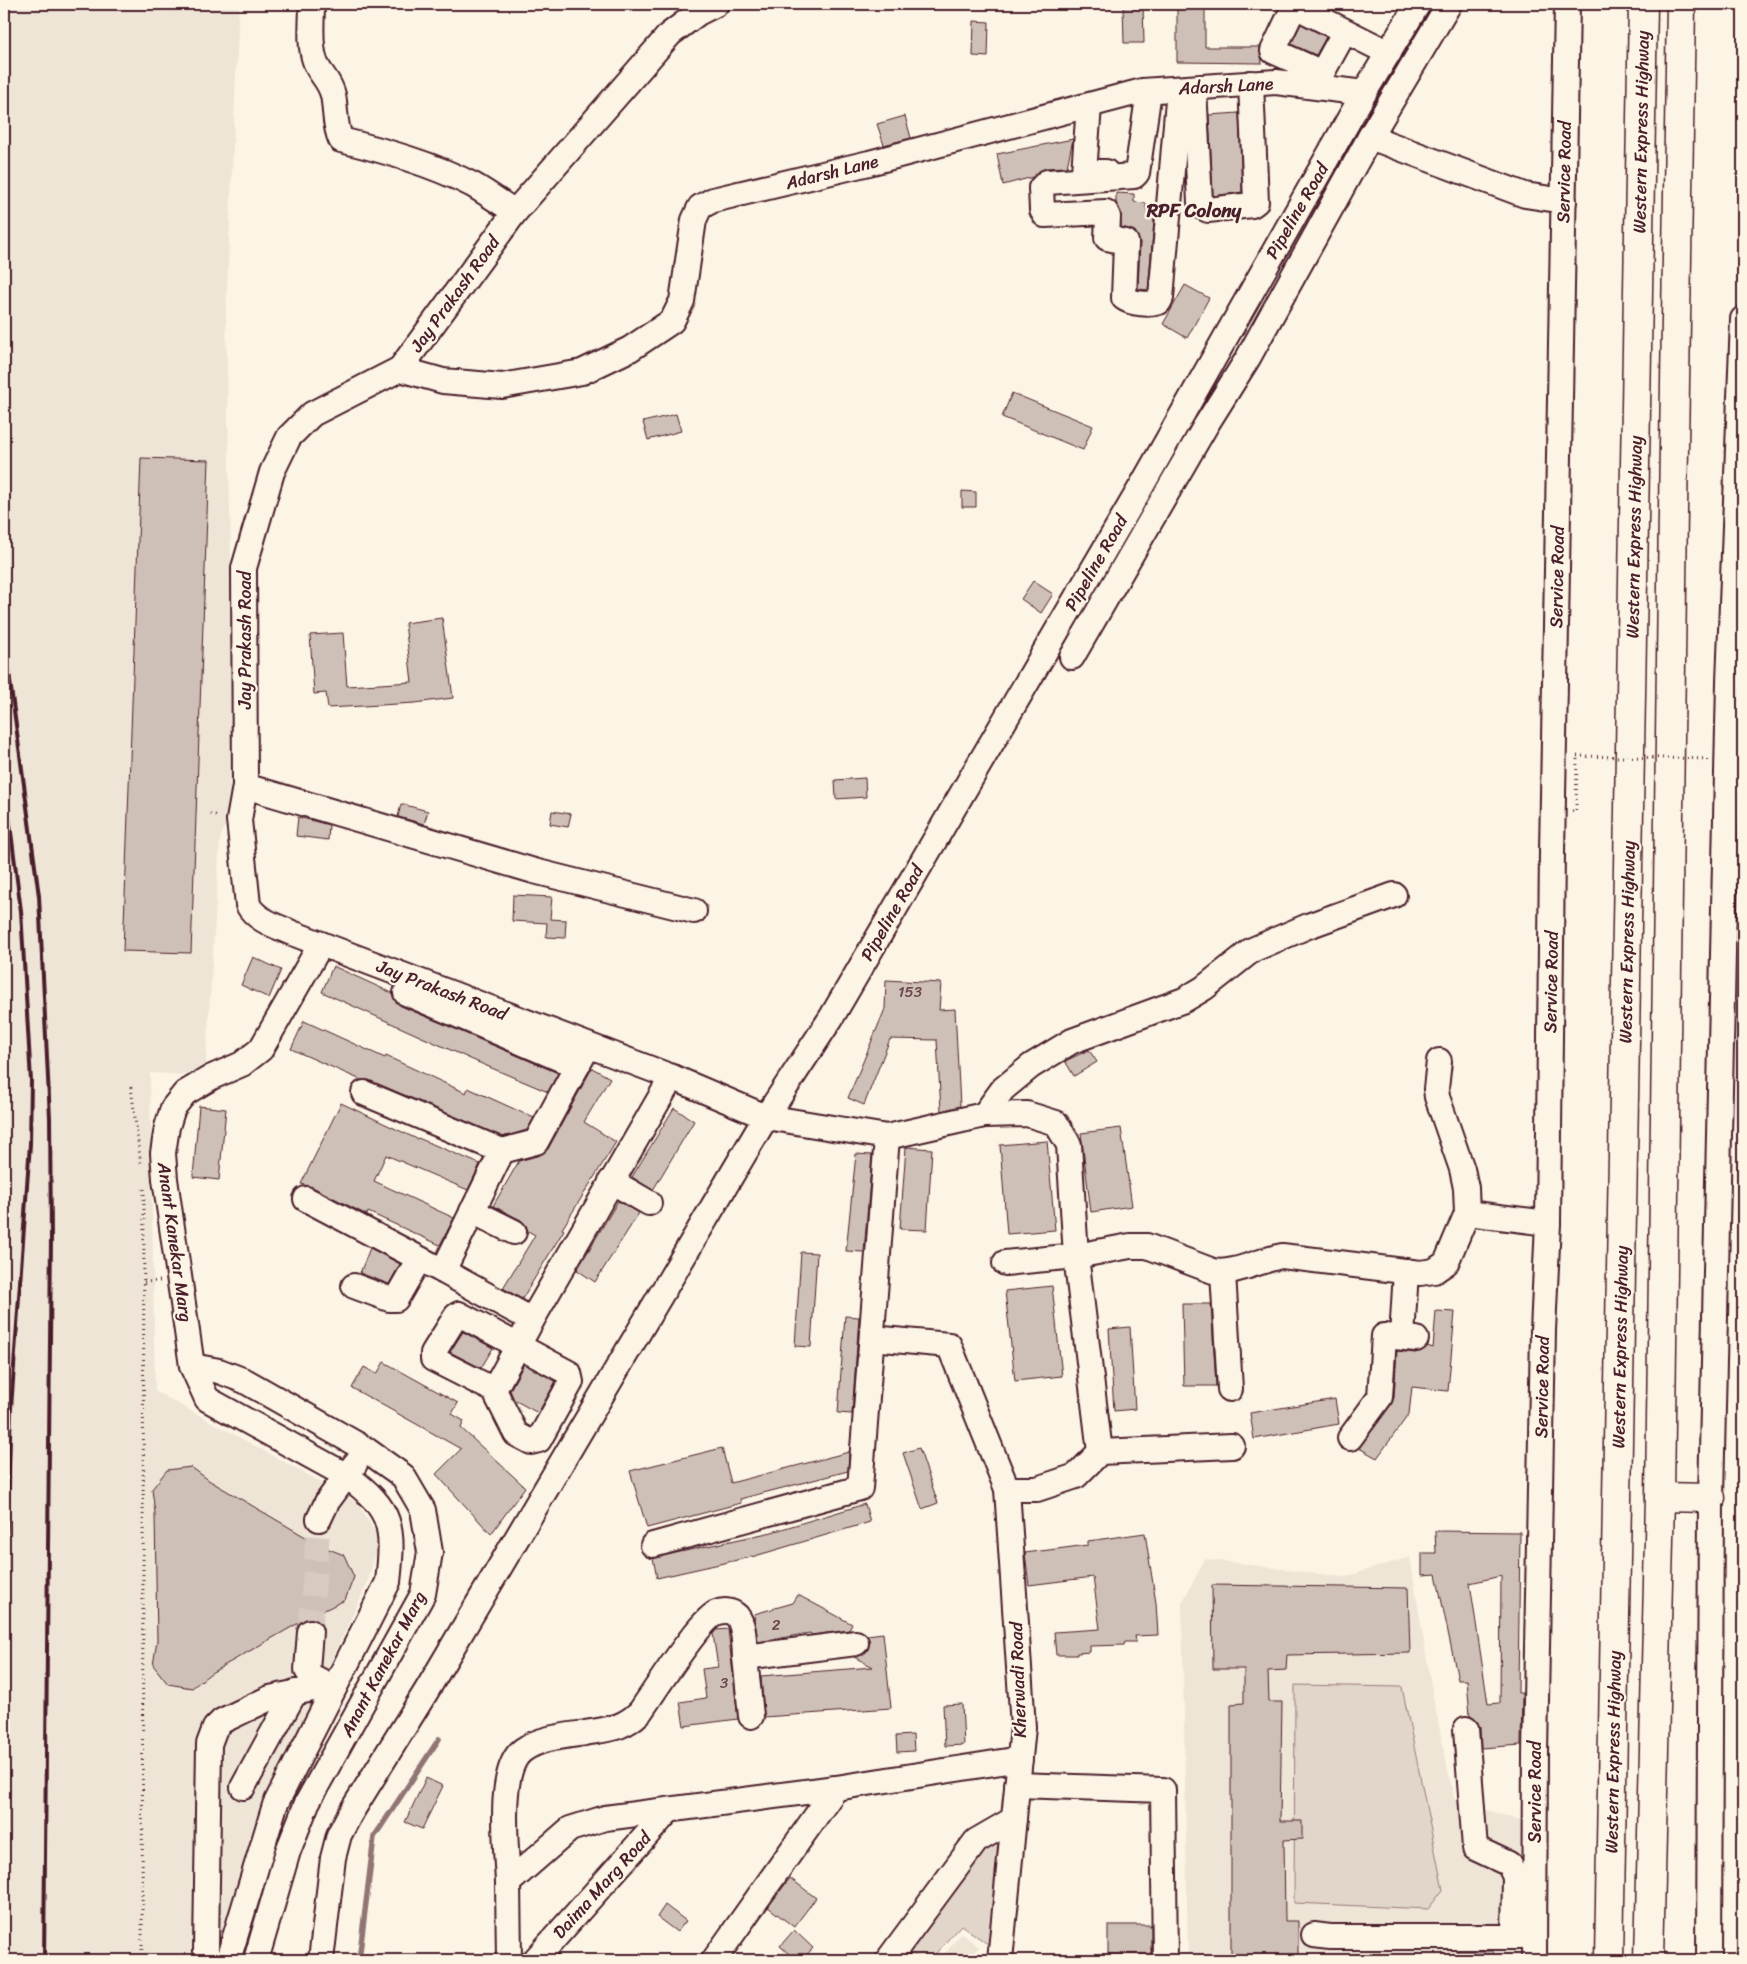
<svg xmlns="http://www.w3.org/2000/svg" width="1747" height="1964" font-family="Sriracha,sans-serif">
	<rect width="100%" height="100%" fill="#fcf5e5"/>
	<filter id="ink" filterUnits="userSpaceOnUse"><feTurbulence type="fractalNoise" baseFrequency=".02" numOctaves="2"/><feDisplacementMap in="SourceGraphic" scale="10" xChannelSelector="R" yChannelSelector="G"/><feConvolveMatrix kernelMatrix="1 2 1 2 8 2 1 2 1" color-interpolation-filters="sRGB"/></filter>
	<g filter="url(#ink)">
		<!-- built -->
		<g fill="#eee5d7">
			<polygon points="4,4 239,4 226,316 236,795 220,839 205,1076 150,1073 155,1391 357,1502 380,1540 367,1584 273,1788 216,1960 4,1960"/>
			<polygon points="1410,1557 1433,1696 1454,1799 1521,1821 1518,1960 1188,1960 1182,1603 1205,1559 1344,1577"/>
			<polygon points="961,1933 979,1947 968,1960 940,1960"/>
		</g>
		<!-- green -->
		<g fill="#e2d5ca" stroke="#967a7a">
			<polygon points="1295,1685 1402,1687 1443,1890 1428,1909 1294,1903"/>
			<polygon points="1007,1833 996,1950 961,1925 930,1960 920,1960 903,1947 980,1845"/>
		</g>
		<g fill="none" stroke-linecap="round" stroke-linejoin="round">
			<!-- stream -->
			<polyline stroke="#917474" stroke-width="5.5" points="359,1960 374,1837 439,1739"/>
		</g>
		<!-- building -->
		<g fill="#cfc0b7" stroke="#4a1f2b" fill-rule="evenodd">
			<polygon points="1123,4 1143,4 1144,43 1124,43"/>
			<polygon points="1177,6 1205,7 1205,47 1260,47 1262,63 1177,62"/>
			<polygon points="974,21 989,22 988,57 973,56"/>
			<polygon points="1301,24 1326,37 1316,55 1291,44"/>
			<polygon points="1239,113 1242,192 1213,196 1209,115"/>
			<polygon points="905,116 911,138 884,145 877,124"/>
			<polygon points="1073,139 1067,167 1045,168 1033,177 1003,185 997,154"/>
			<polygon points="1116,193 1134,194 1134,202 1146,203 1146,209 1155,210 1148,290 1138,289 1140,242 1135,231 1121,227 1121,212 1116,203"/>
			<polygon points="1185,285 1209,298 1187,338 1163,324"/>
			<polygon points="1012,393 1093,426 1083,450 1002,417"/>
			<polygon points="676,414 681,431 648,440 643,422"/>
			<polygon points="141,458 209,460 191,953 123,951"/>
			<polygon points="962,491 976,492 976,507 962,507"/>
			<polygon points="1033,581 1053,594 1041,613 1021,599"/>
			<polygon points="442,618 453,698 415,703 328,708 326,693 314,694 310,635 343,633 347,686 412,682 405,623"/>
			<polygon points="865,778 866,797 836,799 835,780"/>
			<polygon points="401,804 428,811 424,824 398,817"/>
			<polygon points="552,811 571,814 568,827 550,824"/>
			<polygon points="298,817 329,825 328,840 296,836"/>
			<polygon points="513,895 552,897 550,919 566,920 565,938 546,937 547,923 512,921"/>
			<polygon points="253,957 281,970 269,998 241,985"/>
			<polygon points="333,966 392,993 395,1001 401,1006 558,1073 548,1092 475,1061 322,992"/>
			<polygon points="886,980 941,983 939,1010 955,1009 960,1106 941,1111 937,1040 890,1039 864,1105 848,1098 885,1009"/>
			<polygon points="304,1021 385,1058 386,1056 466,1093 468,1088 534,1118 527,1130 503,1137 369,1080 361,1080 291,1049"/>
			<polygon points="1089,1050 1097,1062 1074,1076 1065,1061"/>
			<polygon points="592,1068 610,1078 584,1122 616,1142 562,1229 564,1230 522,1299 503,1288 535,1235 528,1231 526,1225 521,1220 493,1206 519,1161 540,1155 548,1149"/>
			<polygon points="341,1103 417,1139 418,1138 480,1164 468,1190 386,1155 374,1181 454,1218 440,1245 368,1212 367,1215 312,1187 301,1184"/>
			<polygon points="199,1106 226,1109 219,1180 193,1177"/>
			<polygon points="674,1108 694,1121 653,1190 632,1177"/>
			<polygon points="1121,1128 1132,1206 1091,1212 1081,1133"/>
			<polygon points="1047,1141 1055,1230 1007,1234 1000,1145"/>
			<polygon points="906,1147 932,1149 927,1230 900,1229"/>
			<polygon points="856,1154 872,1155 864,1252 846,1251"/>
			<polygon points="618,1201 639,1213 595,1282 577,1270"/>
			<polygon points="370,1248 400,1264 389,1284 360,1273"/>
			<polygon points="801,1252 817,1253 811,1347 795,1346"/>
			<polygon points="1052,1286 1062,1376 1015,1381 1005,1291"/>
			<polygon points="1182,1304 1211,1304 1216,1386 1184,1386"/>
			<polygon points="1436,1311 1455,1312 1448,1391 1412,1387 1409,1414 1377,1458 1359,1448 1391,1405 1394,1398 1397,1351 1415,1353 1422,1351 1427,1346 1433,1348"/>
			<polygon points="845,1316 859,1317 852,1414 838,1413"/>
			<polygon points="1130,1327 1135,1409 1114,1411 1109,1329"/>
			<polygon points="463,1332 493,1348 481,1368 450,1352"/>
			<polygon points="384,1362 458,1403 452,1414 464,1421 461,1428 525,1487 491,1534 436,1474 461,1449 352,1388 364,1367 377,1374"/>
			<polygon points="524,1364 556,1381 538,1413 514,1400 510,1390"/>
			<polygon points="1335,1399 1339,1424 1254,1439 1250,1413"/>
			<polygon points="722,1448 731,1483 849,1452 848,1471 740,1499 741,1503 647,1528 630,1471"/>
			<polygon points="919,1448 938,1503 922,1509 903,1453"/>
			<polygon points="191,1467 210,1481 321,1546 344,1555 354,1577 345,1600 304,1620 211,1673 192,1688 168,1684 153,1665 157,1641 155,1513 152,1489 167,1470"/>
			<polygon points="865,1504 870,1522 755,1556 657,1578 653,1558 772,1532"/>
			<path d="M1435,1531l85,1 -2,161h4l-1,52 -40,3 -1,-21 -3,-6 -7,-5 -3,-36h-9l-22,-106 -14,1v-22h14zM1501,1576l-1,127 -12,1 -18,-121z"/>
			<polygon points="1145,1533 1156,1603 1158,1635 1135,1636 1136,1642 1125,1642 1124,1645 1090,1646 1090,1652 1077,1653 1077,1655 1056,1655 1054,1632 1100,1629 1093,1577 1029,1585 1025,1553 1088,1545 1088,1541"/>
			<polygon points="1212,1585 1408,1588 1410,1653 1287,1655 1286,1670 1268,1671 1269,1702 1282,1702 1280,1821 1302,1821 1302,1839 1284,1840 1285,1921 1298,1921 1298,1960 1231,1960 1231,1704 1244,1703 1244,1669 1213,1669"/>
			<polygon points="798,1595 852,1624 849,1630 812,1635 810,1633 758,1642 754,1614 793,1603"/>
			<polygon points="728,1629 738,1719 684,1726 680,1702 706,1698 702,1669 718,1667 713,1634 716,1630"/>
			<polygon points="883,1633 891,1708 764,1717 761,1676 873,1667 854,1657 864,1654 868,1649 870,1642 867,1635"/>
			<polygon points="962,1704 964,1745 945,1746 943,1705"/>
			<polygon points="913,1735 914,1751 897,1752 896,1736"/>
			<polygon points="426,1778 443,1786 422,1829 405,1822"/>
			<polygon points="790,1878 816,1898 794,1927 768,1907"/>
			<polygon points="665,1905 686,1921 677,1932 657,1917"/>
			<rect x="1108" y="1925" width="43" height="29"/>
			<polygon points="794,1930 813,1948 802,1960 796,1960 780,1946"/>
			<polygon points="1457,1951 1493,1951 1492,1960 1457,1960"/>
		</g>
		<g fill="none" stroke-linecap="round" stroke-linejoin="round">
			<!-- minor-tunnel -->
			<polyline stroke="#d8cac0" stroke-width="24" stroke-dasharray="24 12" stroke-linecap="butt" points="310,1632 319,1519"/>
			<!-- minor casing -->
			<g stroke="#4a1f2b" stroke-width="28">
				<g id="minor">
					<path d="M312,4c0,18 -3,40 3,57 4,13 14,18 18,34 3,15 1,30 8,45 45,11 91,24 132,45 14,8 28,18 42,27"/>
					<polyline points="1345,31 1322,73 1273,51 1292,11 1299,8 1389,53"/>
					<polyline points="1194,88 1200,202 1202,207 1208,210 1252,205 1256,202 1251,83"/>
					<path d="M1149,91l-12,82 -3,3 -87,6 -6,6 1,22 3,5 61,-3 2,5 -1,21 19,4v2l-2,54c8,6 26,7 35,4l2,-4 18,-209"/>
					<polyline points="1089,106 1084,172 1106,172"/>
					<polyline points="1370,137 1449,4"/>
					<polyline points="400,369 443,381 502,386 582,372 630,349 672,321 682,301 694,220 700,207 713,200 869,163 1142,91 1276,82 1364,93"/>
					<polyline points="1072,657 1206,425 1248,358 1370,137 1525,195 1564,201"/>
					<polyline points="245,786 534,871 694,911"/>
					<polyline points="406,993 577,1066"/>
					<polyline points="588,1046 536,1142 502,1151 443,1271 532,1320 672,1077"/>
					<polyline points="1439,1061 1436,1089 1437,1097 1462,1169 1466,1188 1467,1213 1548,1223"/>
					<polyline points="364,1093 502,1151"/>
					<polyline points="984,1115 1003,1089 1031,1066 1072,1041 1184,1000 1204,988 1252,950 1308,926 1394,895"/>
					<polyline points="887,1137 984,1115 1027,1114 1056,1123 1069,1145 1076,1256 1100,1452"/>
					<polyline points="611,1181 649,1203"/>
					<polyline points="306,1199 443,1271"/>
					<polyline points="472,1211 514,1232"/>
					<path d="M1005,1263l71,-7 54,-10h17l66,25c20,4 47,-11 69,-15l138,17 14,-2 12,-8 21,-50"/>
					<polyline points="1223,1273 1230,1389"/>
					<polyline points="354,1286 389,1299 396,1299 419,1259"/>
					<polyline points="1402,1337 1406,1271"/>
					<polyline points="872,1338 949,1345 1007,1489 1023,1727 1000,1960"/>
					<polyline points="192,1366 219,1371 245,1381 365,1449 403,1476 423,1510 430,1552 423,1594 307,1803 288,1851 256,1960"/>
					<polyline points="494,1390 433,1359 433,1353 456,1316 459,1314 569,1373 571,1382 539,1440 531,1442 516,1434 494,1390 532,1320"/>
					<polyline points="1350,1438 1380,1397 1384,1336 1416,1339"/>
					<polyline points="1007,1489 1037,1489 1076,1476 1100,1452 1232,1446"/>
					<polyline points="319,1519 327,1502 355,1464"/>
					<path d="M653,1545l207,-57 27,-351 -121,-20 -94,-40 -380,-144c-16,-7 -36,-13 -44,-28l-9,-85 6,-34 -1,-218 28,-96 17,-35 23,-23 88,-45 115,-157 155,-178 28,-21 18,-9"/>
					<polyline points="310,1632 307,1670 311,1676 334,1688"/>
					<path d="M856,1643l-111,14c-1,-12 0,-31 -8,-41 -6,-6 -14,-6 -21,-3 -18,9 -62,79 -76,99 -17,17 -32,17 -55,21 -21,3 -45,5 -62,17 -27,19 -16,103 -15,133l62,-54 35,-11 231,-30 184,-29"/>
					<polyline points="745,1657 751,1716"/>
					<polyline points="1466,1729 1475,1848 1509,1864 1515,1877 1514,1937"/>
					<polyline points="1017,1785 1163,1790 1165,1960"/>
					<polyline points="243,1787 295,1692"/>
					<polyline points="508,1883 509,1960"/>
					<polyline points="1314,1935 1330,1937 1530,1937"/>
					<polyline points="208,1960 206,1951 209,1744 215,1728 222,1721 270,1698 327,1686"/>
					<path d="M228,1960l47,-155 113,-223c6,-55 5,-72 -41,-106l-140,-77 -15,-33 -27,-187 -2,-26 4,-26 6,-19 12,-15 27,-16 30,-13 19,-15 60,-105"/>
					<polyline points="321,1960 333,1858 339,1835 350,1814 427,1690 766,1117 831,1018 1141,487 1364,93 1418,4"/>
					<polyline points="535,1960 669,1810"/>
					<polyline points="714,1960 836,1788"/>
					<polyline points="888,1960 976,1841 1014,1819"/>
					<polyline points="1534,1960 1535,1753 1543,1331 1548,1223 1552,852 1567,4"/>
					<polyline points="1709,1960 1711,1498 1729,682 1743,319"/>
				</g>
			</g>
			<!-- highway casing -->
			<g stroke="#4a1f2b" stroke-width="31">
				<g id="highway">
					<polyline points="1660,1497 1711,1498"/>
					<polyline points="1609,1960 1643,4"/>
					<polyline points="1649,1960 1660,1497 1673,510 1681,4"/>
				</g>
			</g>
			<!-- path -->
			<g stroke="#4a1f2b" stroke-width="3" stroke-dasharray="1 4" stroke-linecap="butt">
				<polyline points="1572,811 1576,811 1577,756"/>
				<polyline points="210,814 219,816"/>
				<polyline points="131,1087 141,1165"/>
				<polyline points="144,1282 160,1281"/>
				<polyline points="177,1958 177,1960"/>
				<polyline points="142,1960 144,1188"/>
			</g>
			<!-- minor -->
			<use href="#minor" stroke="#fcf5e5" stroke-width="24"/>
			<!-- highway -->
			<use href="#highway" stroke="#fcf5e5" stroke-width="28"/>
			<!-- rail -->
			<g stroke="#4a1f2b" stroke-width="4">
				<polyline points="4,610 10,681 39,896 50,1118 51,1238 44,1960"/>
				<polyline points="4,777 21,911 31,1081 30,1144 11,1408 6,1551 6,1960"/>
			</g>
			<!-- path-bridge -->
			<polyline stroke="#4a1f2b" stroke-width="3" stroke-dasharray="1 4" stroke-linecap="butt" points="1577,756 1711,759"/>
		</g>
	</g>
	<g text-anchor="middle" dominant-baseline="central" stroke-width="4.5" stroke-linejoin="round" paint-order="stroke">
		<!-- number labels -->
		<g font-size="15" fill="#6b474e">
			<text x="910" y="992">153</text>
			<text x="776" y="1625">2</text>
			<text x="724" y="1683">3</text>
		</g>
		<!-- street labels -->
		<g font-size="18" fill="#4a1f2b" stroke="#fcf5e5">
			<text transform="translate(1226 86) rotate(-3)">Adarsh Lane</text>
			<text transform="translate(1641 132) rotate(-89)">Western Express Highway</text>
			<text transform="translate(832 172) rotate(-14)">Adarsh Lane</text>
			<text transform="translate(1564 172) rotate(-89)">Service Road</text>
			<text transform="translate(1297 211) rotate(-60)">Pipeline Road</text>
			<text transform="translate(455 294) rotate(-54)">Jay Prakash Road</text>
			<text transform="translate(1634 537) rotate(-89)">Western Express Highway</text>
			<text transform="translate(1096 563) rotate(-60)">Pipeline Road</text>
			<text transform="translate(1557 577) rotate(-89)">Service Road</text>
			<text transform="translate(245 640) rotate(-90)">Jay Prakash Road</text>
			<text transform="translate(892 913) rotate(-60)">Pipeline Road</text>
			<text transform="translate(1627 942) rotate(-89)">Western Express Highway</text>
			<text transform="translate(1551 982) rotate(-89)">Service Road</text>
			<text transform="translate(442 990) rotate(21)">Jay Prakash Road</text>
			<text transform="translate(175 1242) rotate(82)">Anant Kanekar Marg</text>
			<text transform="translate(1620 1347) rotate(-89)">Western Express Highway</text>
			<text transform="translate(1542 1387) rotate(-89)">Service Road</text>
			<text transform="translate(383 1664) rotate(-62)">Anant Kanekar Marg</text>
			<text transform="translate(1018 1680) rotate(-92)">Kherwadi Road</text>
			<text transform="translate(1613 1752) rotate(-89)">Western Express Highway</text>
			<text transform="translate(1535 1792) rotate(-90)">Service Road</text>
			<text transform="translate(602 1885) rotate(-48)">Daima Marg Road</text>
		</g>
		<!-- neighbourhood labels -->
		<g font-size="19" font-weight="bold" fill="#4a1f2b" stroke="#fcf5e5">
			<text x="1194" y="210">RPF Colony</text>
		</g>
	</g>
	<!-- margin -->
	<rect width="1747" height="1964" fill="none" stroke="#fcf5e5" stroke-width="20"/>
	<rect x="10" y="10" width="1727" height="1944" fill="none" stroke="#4a1f2b" stroke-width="2" filter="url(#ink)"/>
</svg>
